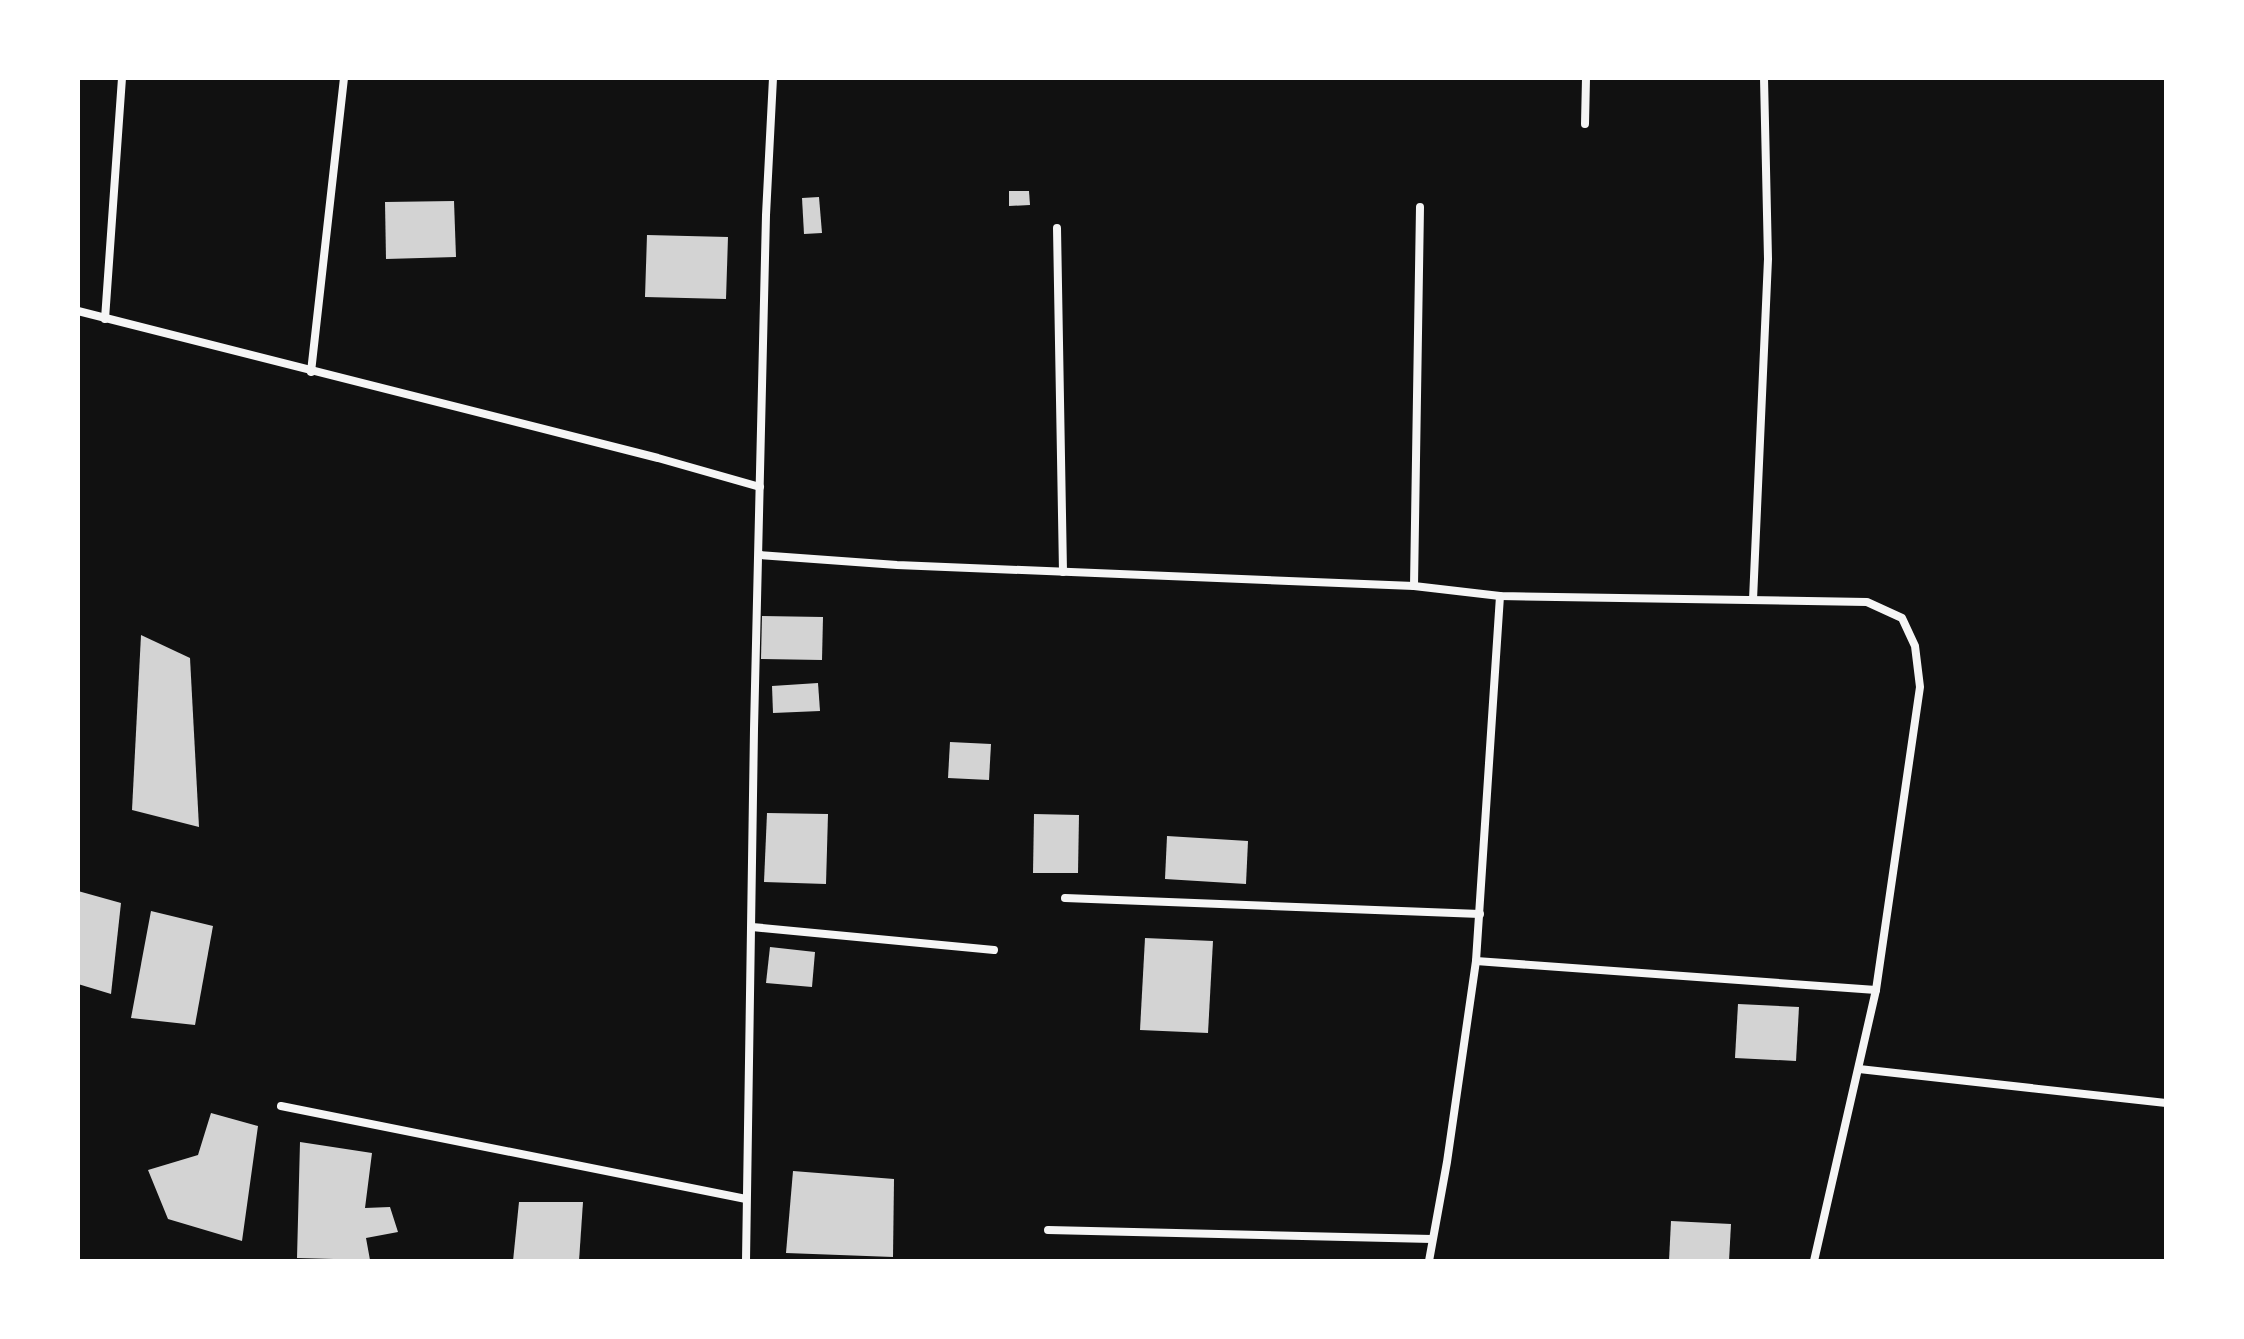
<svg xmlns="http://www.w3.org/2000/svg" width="2244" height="1339" font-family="'PT Sans',sans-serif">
	<rect width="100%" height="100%" fill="#111"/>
	<!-- building -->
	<g fill="#d3d3d3">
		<polygon points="1009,191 1029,191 1030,205 1009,206"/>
		<polygon points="819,197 822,233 804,234 802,198"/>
		<polygon points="454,201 456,257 386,259 385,202"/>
		<polygon points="647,235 728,237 726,299 645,297"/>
		<polygon points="762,616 823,617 822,660 761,659"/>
		<polygon points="141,635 190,658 199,827 132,810"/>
		<polygon points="818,683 820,711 773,713 772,686"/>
		<polygon points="950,742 991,744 989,780 948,778"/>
		<polygon points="767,813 828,814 826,884 764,882"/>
		<polygon points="1034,814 1079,815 1078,873 1033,873"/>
		<polygon points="1167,836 1248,841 1246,884 1165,879"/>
		<polygon points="78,891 121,903 111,994 78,984"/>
		<polygon points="151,911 213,926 195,1025 131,1018"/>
		<polygon points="1145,938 1213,941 1208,1033 1140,1030"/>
		<polygon points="770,947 815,952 812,987 766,983"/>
		<polygon points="1738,1004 1799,1007 1796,1061 1735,1058"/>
		<polygon points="211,1113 258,1126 242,1241 168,1219 148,1170 198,1155"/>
		<polygon points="300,1142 372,1153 365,1208 390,1207 398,1232 366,1238 370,1260 297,1258"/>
		<polygon points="793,1171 894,1179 893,1257 786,1253"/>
		<polygon points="519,1202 583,1202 579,1261 513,1261"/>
		<polygon points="1671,1221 1731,1224 1729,1261 1669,1261"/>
	</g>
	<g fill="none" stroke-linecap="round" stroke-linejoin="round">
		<!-- minor -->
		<g stroke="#f5f5f5" stroke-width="8">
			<polyline points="1585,124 1586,78"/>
			<polyline points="1057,228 1063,572"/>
			<polyline points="78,311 658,458 760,487"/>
			<polyline points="105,319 122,78"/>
			<polyline points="311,372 344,78"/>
			<polyline points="760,555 897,565 1414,586 1500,596 1867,602 1902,618 1915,646 1920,687 1876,990 1814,1261"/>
			<polyline points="1414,586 1420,207"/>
			<polyline points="1753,600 1768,259 1764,78"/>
			<polyline points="1065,898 1480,914"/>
			<polyline points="752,927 994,950"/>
			<polyline points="1476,961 1876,990"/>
			<polyline points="1859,1069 2166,1103"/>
			<polyline points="281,1106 746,1199"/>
			<polyline points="1048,1230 1432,1239"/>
			<polyline points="746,1261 754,729 766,215 773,78"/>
			<polyline points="1429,1261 1447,1162 1476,961 1500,596"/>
		</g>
	</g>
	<!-- border -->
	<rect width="2244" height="1339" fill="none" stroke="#ffffff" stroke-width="160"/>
</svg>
